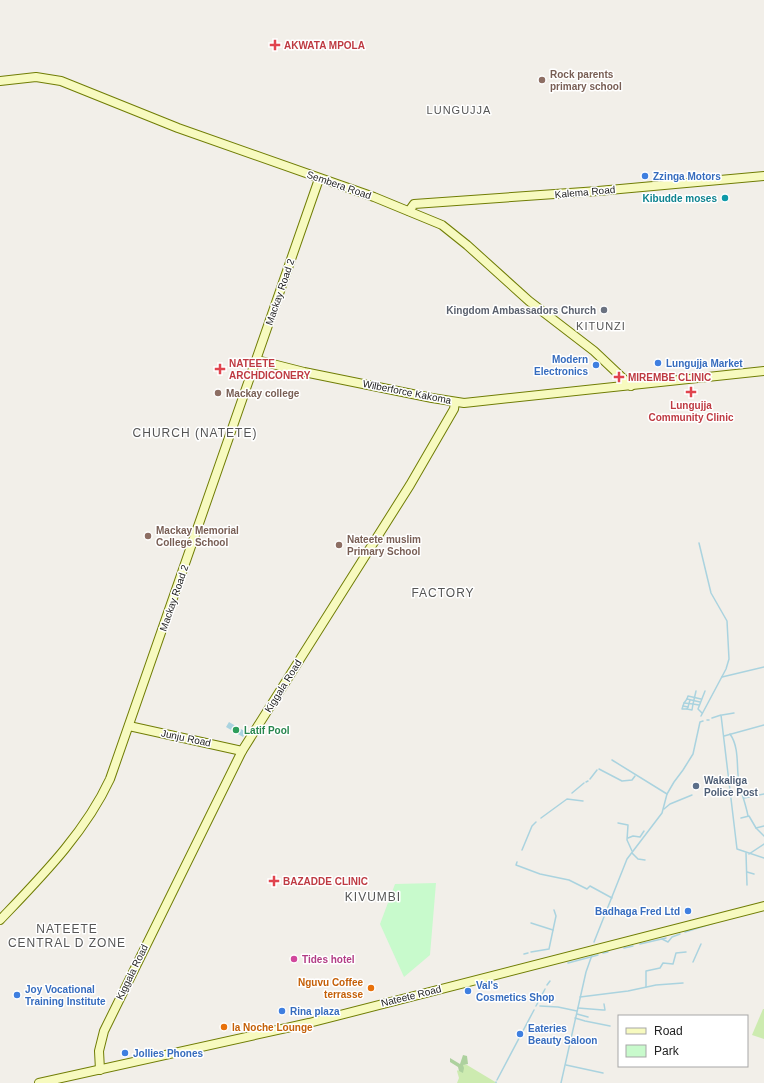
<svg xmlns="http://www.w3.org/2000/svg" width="764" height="1083" font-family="Arial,sans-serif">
	<rect width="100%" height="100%" fill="#f2efe9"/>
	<!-- grass -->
	<g fill="#cdebb0">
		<polygon points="763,1009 764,1009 764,1039 752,1035"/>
		<polygon points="464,1064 467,1065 497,1083 457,1083 459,1078 457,1071 458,1070 459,1071"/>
	</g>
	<!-- forest -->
	<polygon fill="#add19e" points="463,1055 467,1056 468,1064 463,1065 464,1068 463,1073 459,1071 458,1067 450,1062 450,1058 460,1064"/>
	<!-- park -->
	<polygon fill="#c8facc" points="436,883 430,955 404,977 380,924 395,884"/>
	<!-- water -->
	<polygon fill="#aad3df" points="229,722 246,732 243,737 226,727"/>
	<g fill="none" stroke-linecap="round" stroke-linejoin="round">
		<!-- stream -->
		<g stroke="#aad3df" stroke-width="1.5">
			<polyline points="699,543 711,593 727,621 729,659 726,669 701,716"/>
			<polyline points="722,677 764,667"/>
			<polyline points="696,691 693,704 699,705"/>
			<polyline points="687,699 684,703 693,704 692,710 687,709"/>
			<polyline points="687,699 688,696 701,699"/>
			<polyline points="687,699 700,702"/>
			<polyline points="684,703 683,706 688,707 690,700"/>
			<polyline points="683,706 682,709 687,709 688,707"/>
			<polyline points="702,713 698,709 705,691"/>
			<polyline points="722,715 734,713"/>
			<polyline points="712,718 721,715 737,849 764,858"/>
			<polyline points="707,720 709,720"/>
			<path d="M730,734c10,14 6,34 9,49 3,12 7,22 9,33"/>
			<polyline points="724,736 764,725"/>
			<polyline points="612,760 667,794"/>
			<polyline points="599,769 622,781 632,780 635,776"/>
			<polyline points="590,779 597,770"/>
			<polyline points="586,782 588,781"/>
			<polyline points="572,793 584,783"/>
			<polyline points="744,798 764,794"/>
			<polyline points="664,809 670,804 692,795"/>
			<polyline points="541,818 567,799 583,801"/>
			<polyline points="741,818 749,816 756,828 764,836"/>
			<polyline points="618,823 628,825 627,840 632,851"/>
			<polyline points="756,828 764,826"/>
			<polyline points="628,838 633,836 640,837 644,831"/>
			<polyline points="522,850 532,826 536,822"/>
			<polyline points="632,853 638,859 645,860"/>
			<polyline points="746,853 747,885"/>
			<polyline points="749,854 764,844"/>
			<polyline points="517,862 516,865 540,874 569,880 587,889 590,886 612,898"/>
			<polyline points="747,872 754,874"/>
			<polyline points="531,923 553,930 556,916 554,910"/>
			<polyline points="685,932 714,923"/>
			<polyline points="662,939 668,942 672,937 680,934"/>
			<polyline points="594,942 627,859 662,813 667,794 674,782 683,770 693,754 700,722 703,721"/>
			<polyline points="640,944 666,938"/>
			<polyline points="624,948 633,946"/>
			<polyline points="531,952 549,949 553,930"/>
			<polyline points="603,953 608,952"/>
			<polyline points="524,954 528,953"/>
			<polyline points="693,962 701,944"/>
			<polyline points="568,963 598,955"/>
			<polyline points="547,985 550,981"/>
			<polyline points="646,987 646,971 660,968 663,963 673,964 676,953 686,952"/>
			<polyline points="580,997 628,991 656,985 683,983"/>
			<polyline points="536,1006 545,989"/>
			<polyline points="540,1006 558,1007 577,1011"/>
			<polyline points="578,1008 603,1010 605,1010 604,1004"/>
			<polyline points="577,1014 588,1017"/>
			<polyline points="575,1018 585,1021 610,1026"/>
			<polyline points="566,1065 603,1073"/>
			<polyline points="497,1080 534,1010"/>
			<polyline points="496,1083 496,1082"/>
			<polyline points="561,1083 586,972 592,955"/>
		</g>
		<!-- secondary casing -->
		<g stroke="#707d05" stroke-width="10">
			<g id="secondary">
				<polyline points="0,81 36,77 61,81 178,128 374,197 442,225 467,245 529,301 594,351 631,386"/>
				<polyline points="409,211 414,204 598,191 764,176"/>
				<polyline points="257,360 304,372 432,398 464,403 764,371"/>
				<polyline points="129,726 242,751"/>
				<path d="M0,920c41,-43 85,-87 110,-141l209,-600"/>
				<polyline points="100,1070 99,1051 104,1031 242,751 410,485 454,409 455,402"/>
				<polyline points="39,1083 309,1023 764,906"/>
			</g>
		</g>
		<!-- secondary -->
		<use href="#secondary" stroke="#f7fabf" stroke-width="8"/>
	</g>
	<!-- markers -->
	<g fill="#e0444e" stroke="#fff" stroke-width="1.5">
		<path d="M273 39h4v4h4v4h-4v4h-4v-4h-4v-4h4z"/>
		<path d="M218 363h4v4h4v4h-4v4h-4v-4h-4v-4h4z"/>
		<path d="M617 371h4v4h4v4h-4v4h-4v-4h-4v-4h4z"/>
		<path d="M689 386h4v4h4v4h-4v4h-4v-4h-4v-4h4z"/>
		<path d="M272 875h4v4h4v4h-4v4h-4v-4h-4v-4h4z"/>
	</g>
	<g fill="#8d6e63" stroke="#fff" stroke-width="1.5">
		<circle cx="542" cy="80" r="4"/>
		<circle cx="218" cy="393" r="4"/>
		<circle cx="148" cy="536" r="4"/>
		<circle cx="339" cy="545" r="4"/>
	</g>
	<g fill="#3f7fe0" stroke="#fff" stroke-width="1.5">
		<circle cx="645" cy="176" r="4"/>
		<circle cx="658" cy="363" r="4"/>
		<circle cx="596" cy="365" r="4"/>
		<circle cx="688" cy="911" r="4"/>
		<circle cx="468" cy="991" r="4"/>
		<circle cx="17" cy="995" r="4"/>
		<circle cx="282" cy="1011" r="4"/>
		<circle cx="520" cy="1034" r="4"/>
		<circle cx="125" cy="1053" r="4"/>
	</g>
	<circle fill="#0f9aa8" stroke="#fff" stroke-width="1.5" cx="725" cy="198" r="4"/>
	<circle fill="#6b7280" stroke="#fff" stroke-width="1.5" cx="604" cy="310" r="4"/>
	<circle fill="#2e9e5b" stroke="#fff" stroke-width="1.5" cx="236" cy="730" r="4"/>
	<circle fill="#5c6f8a" stroke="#fff" stroke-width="1.5" cx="696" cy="786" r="4"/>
	<circle fill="#d1479c" stroke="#fff" stroke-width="1.5" cx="294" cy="959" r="4"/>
	<g fill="#e8710a" stroke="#fff" stroke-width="1.5">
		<circle cx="371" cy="988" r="4"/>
		<circle cx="224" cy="1027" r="4"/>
	</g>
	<g text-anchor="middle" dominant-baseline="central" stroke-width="3" stroke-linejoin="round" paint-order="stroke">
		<!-- health labels -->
		<g font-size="10" font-weight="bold" fill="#be3a42" stroke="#fff" text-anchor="start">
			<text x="284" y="45">AKWATA MPOLA</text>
			<text x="229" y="363">NATEETE<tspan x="229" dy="12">ARCHDICONERY</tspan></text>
			<text x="628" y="377">MIREMBE CLINIC</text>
			<text x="691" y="405" text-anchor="middle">Lungujja<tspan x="691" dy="12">Community Clinic</tspan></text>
			<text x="283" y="881">BAZADDE CLINIC</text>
		</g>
		<!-- education labels -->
		<g font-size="10" font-weight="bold" fill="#785e54" stroke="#fff" text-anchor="start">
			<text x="550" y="74">Rock parents<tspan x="550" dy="12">primary school</tspan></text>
			<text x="226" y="393">Mackay college</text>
			<text x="156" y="530">Mackay Memorial<tspan x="156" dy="12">College School</tspan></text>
			<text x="347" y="539">Nateete muslim<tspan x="347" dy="12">Primary School</tspan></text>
		</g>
		<!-- shop labels -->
		<g font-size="10" font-weight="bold" fill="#366cbe" stroke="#fff" text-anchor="start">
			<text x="653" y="176">Zzinga Motors</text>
			<text x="588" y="359" text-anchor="end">Modern<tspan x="588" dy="12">Electronics</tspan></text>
			<text x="666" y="363">Lungujja Market</text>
			<text x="680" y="911" text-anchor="end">Badhaga Fred Ltd</text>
			<text x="476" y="985">Val's<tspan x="476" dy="12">Cosmetics Shop</tspan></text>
			<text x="25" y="989">Joy Vocational<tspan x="25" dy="12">Training Institute</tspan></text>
			<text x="290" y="1011">Rina plaza</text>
			<text x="528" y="1028">Eateries<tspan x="528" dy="12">Beauty Saloon</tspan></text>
			<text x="133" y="1053">Jollies Phones</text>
		</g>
		<!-- street labels -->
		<g font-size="10" fill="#222" stroke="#fff">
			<text transform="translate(339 185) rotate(19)">Sembera Road</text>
			<text transform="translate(585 192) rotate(-5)">Kalema Road</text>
			<text transform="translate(280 292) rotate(-71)">Mackay Road 2</text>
			<text transform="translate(407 392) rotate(11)">Wilberforce Kakoma</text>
			<text transform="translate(174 598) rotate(-71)">Mackay Road 2</text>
			<text transform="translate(283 686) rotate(-58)">Kiggala Road</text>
			<text transform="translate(186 738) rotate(12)">Junju Road</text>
			<text transform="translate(132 972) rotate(-64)">Kiggala Road</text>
			<text transform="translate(411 996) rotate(-14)">Nateete Road</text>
		</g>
		<!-- culture labels -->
		<g font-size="10" font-weight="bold" fill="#0d838f" stroke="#fff" text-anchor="end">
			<text x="717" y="198">Kibudde moses</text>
		</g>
		<!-- worship labels -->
		<g font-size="10" font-weight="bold" fill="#5b616d" stroke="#fff" text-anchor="end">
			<text x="596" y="310">Kingdom Ambassadors Church</text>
		</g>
		<!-- leisure labels -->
		<g font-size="10" font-weight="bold" fill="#27864d" stroke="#fff" text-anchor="start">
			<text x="244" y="730">Latif Pool</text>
		</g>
		<!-- service labels -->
		<g font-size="10" font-weight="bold" fill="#4e5e75" stroke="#fff" text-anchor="start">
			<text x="704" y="780">Wakaliga<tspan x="704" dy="12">Police Post</tspan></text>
		</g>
		<!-- hotel labels -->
		<g font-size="10" font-weight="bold" fill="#b23c85" stroke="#fff" text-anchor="start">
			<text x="302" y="959">Tides hotel</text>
		</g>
		<!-- food labels -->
		<g font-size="10" font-weight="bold" fill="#c56008" stroke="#fff" text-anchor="end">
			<text x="363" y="982">Nguvu Coffee<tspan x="363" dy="12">terrasse</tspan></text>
			<text x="232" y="1027" text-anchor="start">la Noche Lounge</text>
		</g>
		<!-- neighbourhood labels -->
		<g font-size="11" letter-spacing="1" fill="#555" stroke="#fff">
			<text x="459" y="110">LUNGUJJA</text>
			<text x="601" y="326">KITUNZI</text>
		</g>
		<!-- quarter labels -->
		<g font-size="12" letter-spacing="1" fill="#555" stroke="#fff">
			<text x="195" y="433">CHURCH (NATETE)</text>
			<text x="443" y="593">FACTORY</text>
			<text x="373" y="897">KIVUMBI</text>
			<text x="67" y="929">NATEETE<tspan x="67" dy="14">CENTRAL D ZONE</tspan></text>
		</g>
	</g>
	<!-- legend -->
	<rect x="618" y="1015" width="130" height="52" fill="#ffffff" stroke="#a7a7a7"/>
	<rect x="626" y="1028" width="20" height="6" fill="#f7fabf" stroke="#a7a7a7"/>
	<text x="654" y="1035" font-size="12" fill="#222222">Road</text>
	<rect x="626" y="1045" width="20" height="12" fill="#c8facc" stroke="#a7a7a7"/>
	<text x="654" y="1055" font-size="12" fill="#222222">Park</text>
</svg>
